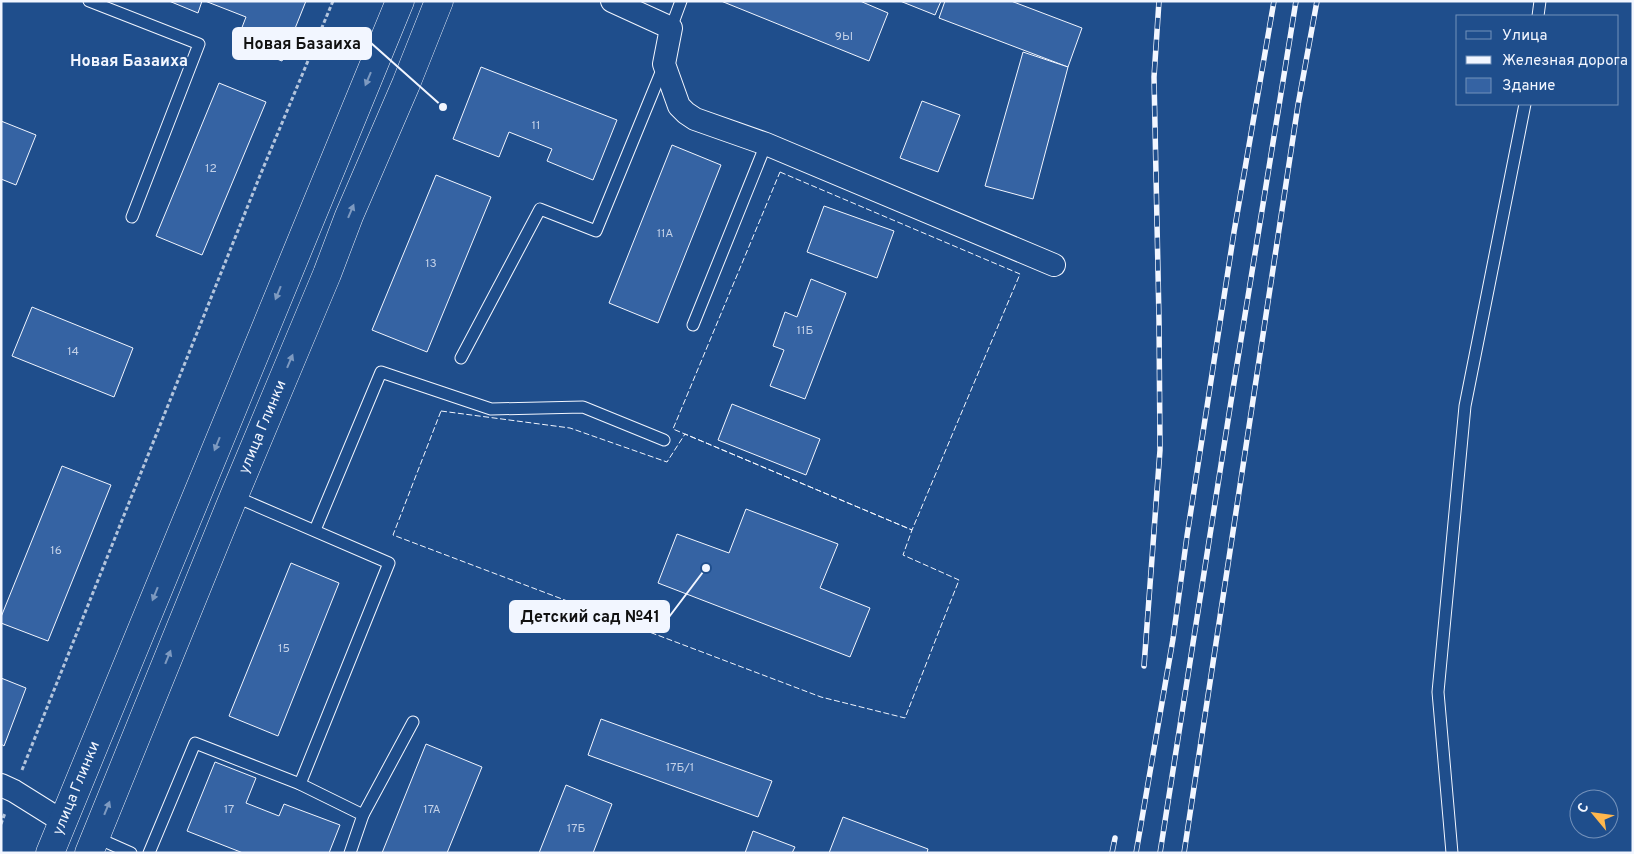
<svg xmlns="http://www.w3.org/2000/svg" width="1634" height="854" font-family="Overpass,sans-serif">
	<rect width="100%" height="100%" fill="#1f4e8c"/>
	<!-- building -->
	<g fill="#3563a3" stroke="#f2f6ff">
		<polygon points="169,1 202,1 198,13"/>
		<polygon points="205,1 306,1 282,61 236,43 246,17"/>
		<polygon points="721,1 860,1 888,13 869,61"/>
		<polygon points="900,1 941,1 935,15"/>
		<polygon points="945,1 1011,1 1082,28 1068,67 939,18"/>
		<polygon points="1023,52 1068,67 1033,199 985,186"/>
		<polygon points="481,67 617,120 593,180 547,161 552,149 509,132 499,157 453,139"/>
		<polygon points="219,83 266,102 202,255 156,236"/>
		<polygon points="922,101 960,115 938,172 900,158"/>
		<polygon points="1,121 36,135 16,185 1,179"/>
		<polygon points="672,145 721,165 658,323 609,303"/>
		<polygon points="436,175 491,197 427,352 372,330"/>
		<polygon points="824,206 894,231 877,278 807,252"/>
		<polygon points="811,279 846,293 805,399 770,386 784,350 773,346 785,312 797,317"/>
		<polygon points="32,307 133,348 114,397 12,356"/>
		<polygon points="732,404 820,439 806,475 718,440"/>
		<polygon points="62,466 111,485 48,641 1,623 1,617"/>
		<polygon points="746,509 838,544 820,588 870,608 850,657 658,583 677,534 729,553"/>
		<polygon points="291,563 339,583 278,736 229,716"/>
		<polygon points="1,678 26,688 4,746 1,744"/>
		<polygon points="601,719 772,781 758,817 588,755"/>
		<polygon points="426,744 482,767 447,853 382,853"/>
		<polygon points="215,762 256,778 246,803 279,816 284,804 340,825 329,853 243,853 187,831"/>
		<polygon points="566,785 612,804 593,853 539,853"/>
		<polygon points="843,817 928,849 927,853 829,853"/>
		<polygon points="753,831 795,847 792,853 745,853"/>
	</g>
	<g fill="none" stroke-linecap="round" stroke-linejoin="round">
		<!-- service casing -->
		<g stroke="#f2f6ff" stroke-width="13">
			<g id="service">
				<polyline points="89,1 199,44 132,217"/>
				<polyline points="1538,16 1540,1"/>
				<polyline points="671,28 681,1"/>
				<polyline points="693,325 766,144"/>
				<polyline points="461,358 540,209 596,231 664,65"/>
				<polyline points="234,496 389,563 300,784 363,815 350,853"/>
				<polyline points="315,530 381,372 491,409 583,407 664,440"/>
				<polyline points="363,815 413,722"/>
				<polyline points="95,837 131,853"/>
				<polyline points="149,853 195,743 300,784"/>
				<polyline points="1452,853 1438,692 1465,406 1525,104"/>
			</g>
		</g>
		<!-- minor casing -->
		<g stroke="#f2f6ff" stroke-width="24">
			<g id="minor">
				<polyline points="612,1 671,28 664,64 679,106 686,113 695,119 766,144 1054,265"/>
				<polyline points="1,785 14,791 62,821"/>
			</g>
		</g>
		<!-- trunk casing -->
		<g stroke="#f2f6ff" stroke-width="29">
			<g id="trunk">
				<path id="s1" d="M50,853l350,-852"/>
				<path id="s2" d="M89,853l145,-357 93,-222 22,-58 57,-132 33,-83"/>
			</g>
		</g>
		<!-- path -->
		<g stroke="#b3c4dc" stroke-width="3" stroke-dasharray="4 2.5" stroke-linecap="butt">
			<polyline points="22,770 259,178 333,1"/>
			<polyline points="1,824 5,813"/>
		</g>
		<!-- service -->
		<use href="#service" stroke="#1f4e8c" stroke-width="11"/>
		<!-- minor -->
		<use href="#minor" stroke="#1f4e8c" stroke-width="22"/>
		<!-- trunk -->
		<use href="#trunk" stroke="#1f4e8c" stroke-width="28"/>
		<!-- rail casing -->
		<g stroke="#f2f6ff" stroke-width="5.5">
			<g id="rail">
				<polyline points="1144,666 1160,450 1159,320 1154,77 1159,1"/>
				<polyline points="1112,853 1115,838"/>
				<polyline points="1136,853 1173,639 1187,536 1234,232 1274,1"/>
				<polyline points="1160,853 1232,395 1296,1"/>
				<polyline points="1184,853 1298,105 1317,1"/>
			</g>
		</g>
		<!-- rail -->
		<use href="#rail" stroke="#1f4e8c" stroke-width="4" stroke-dasharray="11" stroke-linecap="butt"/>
		<!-- fence -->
		<g stroke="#f2f6ff" stroke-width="1" stroke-dasharray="6 2.5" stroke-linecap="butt">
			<polygon points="780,172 1020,274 912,530 673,429"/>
			<polygon points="441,411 570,428 667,462 685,434 912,530 903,555 959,580 905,718 821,697 393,535"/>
		</g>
	</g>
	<!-- one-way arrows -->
	<defs><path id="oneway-solid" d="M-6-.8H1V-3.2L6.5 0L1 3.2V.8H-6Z" transform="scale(1.25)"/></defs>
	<g fill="#7e9ac0">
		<use href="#oneway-solid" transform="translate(368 79) rotate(113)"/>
		<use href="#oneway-solid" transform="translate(351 211) rotate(-67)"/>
		<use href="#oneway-solid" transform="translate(278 293) rotate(112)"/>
		<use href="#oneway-solid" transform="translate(290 361) rotate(-67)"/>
		<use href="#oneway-solid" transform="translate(217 444) rotate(112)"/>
		<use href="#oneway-solid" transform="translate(155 594) rotate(112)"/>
		<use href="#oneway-solid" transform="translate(168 657) rotate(-68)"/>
		<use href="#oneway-solid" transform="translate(107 808) rotate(-68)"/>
	</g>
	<g text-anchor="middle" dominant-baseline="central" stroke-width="4" stroke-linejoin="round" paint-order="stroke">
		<!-- number labels -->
		<g font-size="12" fill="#c3d1e8">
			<text x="844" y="37">9Ы</text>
			<text x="536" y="126">11</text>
			<text x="211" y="169">12</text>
			<text x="665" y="234">11А</text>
			<text x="431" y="264">13</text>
			<text x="805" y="331">11Б</text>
			<text x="73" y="352">14</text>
			<text x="56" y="551">16</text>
			<text x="284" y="649">15</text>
			<text x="680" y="768">17Б/1</text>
			<text x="229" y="810">17</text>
			<text x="432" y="810">17А</text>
			<text x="576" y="829">17Б</text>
		</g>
		<!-- street labels -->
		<g font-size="15" fill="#f2f6ff" stroke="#1f4e8c">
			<text stroke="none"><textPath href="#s2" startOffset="460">улица Глинки</textPath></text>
			<text stroke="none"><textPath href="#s1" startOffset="70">улица Глинки</textPath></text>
		</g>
		<!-- neighbourhood labels -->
		<g font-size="16" font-weight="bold" fill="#f2f6ff" stroke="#1f4e8c">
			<text x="129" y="62">Новая Базаиха</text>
		</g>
	</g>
	<!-- callouts -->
	<path fill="none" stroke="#f2f6ff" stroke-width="2" d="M443 107L371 43M706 568L669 617"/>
	<g fill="#f2f6ff" stroke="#1f4e8c" stroke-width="2">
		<circle cx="443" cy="107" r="5"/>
		<circle cx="706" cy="568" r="5"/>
	</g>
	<g fill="#f2f6ff" stroke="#f2f6ff" stroke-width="2">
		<rect x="233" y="28" width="138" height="31" rx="5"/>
		<rect x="510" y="601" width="159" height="31" rx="5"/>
	</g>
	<g font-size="16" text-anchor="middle" font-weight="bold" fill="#111">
		<text x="302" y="49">Новая Базаиха</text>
		<text x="590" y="622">Детский сад №41</text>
	</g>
	<!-- border -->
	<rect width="1634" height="854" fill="none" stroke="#f2f6ff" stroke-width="5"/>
	<!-- legend -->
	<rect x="1456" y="15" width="162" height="90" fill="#1f4e8c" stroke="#7391ba"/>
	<rect x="1466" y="31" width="25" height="8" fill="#1f4e8c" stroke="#7391ba"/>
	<text x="1502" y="40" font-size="15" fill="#f2f6ff">Улица</text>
	<rect x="1466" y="56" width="25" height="8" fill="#f2f6ff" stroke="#7391ba"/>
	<text x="1502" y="65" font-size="15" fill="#f2f6ff">Железная дорога</text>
	<rect x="1466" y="78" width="25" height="15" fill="#3563a3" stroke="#7391ba"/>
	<text x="1502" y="90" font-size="15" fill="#f2f6ff">Здание</text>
	<!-- north arrow -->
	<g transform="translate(1594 814) rotate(299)"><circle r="24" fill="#1f4e8c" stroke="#7391ba"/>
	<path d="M0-4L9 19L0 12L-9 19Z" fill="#ffb74d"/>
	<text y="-8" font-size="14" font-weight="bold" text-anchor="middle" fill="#f2f6ff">С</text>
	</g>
</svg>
